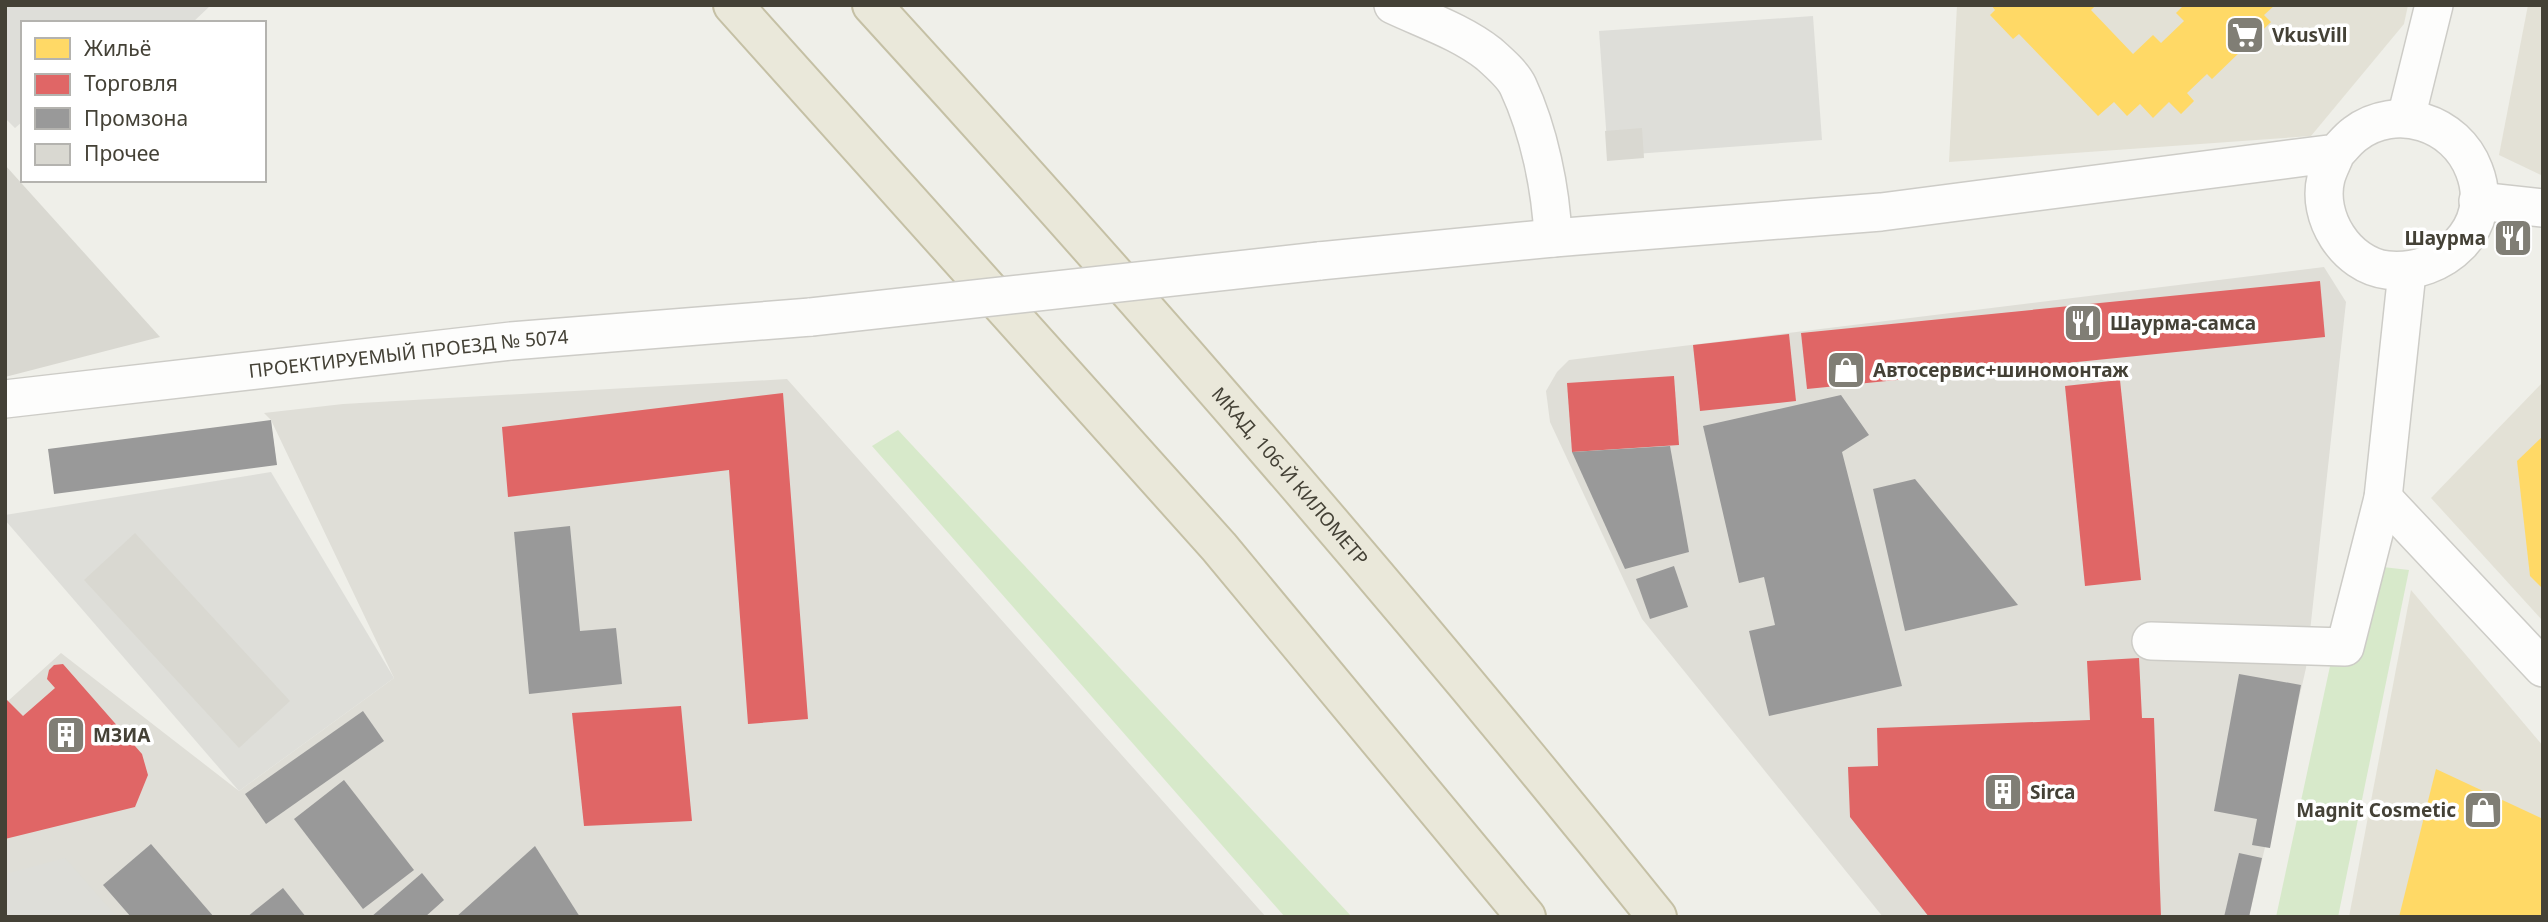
<svg xmlns="http://www.w3.org/2000/svg" width="2548" height="922" font-family="'Noto Sans',sans-serif">
	<rect width="100%" height="100%" fill="#efefe9"/>
	<!-- residential -->
	<g fill="#e3e1d6">
		<polygon points="1957,5 2408,5 2404,24 2311,136 1949,162"/>
		<polygon points="2528,5 2543,5 2543,176 2499,155"/>
		<polygon points="2543,382 2543,621 2431,498"/>
		<polygon points="2411,590 2543,746 2543,917 2349,917"/>
	</g>
	<!-- industrial -->
	<g fill="#dfded7">
		<polygon points="2324,267 2346,302 2306,668 2249,917 1883,917 1642,619 1550,422 1546,391 1557,372 1569,360"/>
		<polygon points="787,379 1266,917 5,917 5,698 8,701 61,653 239,791 394,678 271,420 264,413 343,404"/>
	</g>
	<!-- green -->
	<g fill="#d7e9ca">
		<polygon points="898,430 1352,917 1285,917 872,446"/>
		<polygon points="2374,566 2409,570 2338,917 2276,917 2332,657"/>
	</g>
	<!-- parking -->
	<g fill="#deded9">
		<polygon points="5,5 211,5 192,23 23,23 23,121 15,128 5,118"/>
		<polygon points="1813,16 1822,140 1608,156 1599,31"/>
		<polygon points="271,472 394,678 239,791 5,520 5,515"/>
		<polygon points="65,858 117,917 5,917 5,874"/>
	</g>
	<!-- homes -->
	<g fill="#ffd966">
		<polygon points="1991,5 2096,5 2091,10 2133,54 2153,35 2161,43 2184,21 2176,13 2184,5 2275,5 2264,15 2271,22 2212,79 2207,74 2187,93 2194,101 2181,114 2169,102 2153,118 2140,104 2127,116 2114,102 2098,116 2019,34 2013,39 1990,15 1995,10"/>
		<polygon points="2543,436 2543,589 2530,576 2517,461"/>
		<polygon points="2436,769 2543,819 2543,917 2399,917"/>
	</g>
	<!-- shops -->
	<g fill="#e06666">
		<polygon points="2320,281 2325,337 1807,389 1801,333"/>
		<polygon points="1789,334 1796,401 1700,411 1693,345"/>
		<polygon points="1674,376 1679,445 1572,452 1567,383"/>
		<polygon points="2120,380 2141,580 2085,586 2065,386"/>
		<polygon points="783,393 808,719 748,724 729,470 508,497 502,427"/>
		<polygon points="2139,658 2142,718 2154,718 2161,917 1929,917 1850,817 1848,767 1878,766 1877,728 2090,720 2087,661"/>
		<polygon points="63,664 142,754 148,775 135,807 5,839 5,698 23,716 55,688 47,679 49,670 54,665"/>
		<polygon points="681,706 692,821 584,826 572,713"/>
	</g>
	<!-- industry -->
	<g fill="#999">
		<polygon points="1841,395 1869,435 1842,452 1902,686 1769,716 1749,631 1775,625 1764,577 1739,583 1703,426"/>
		<polygon points="271,420 277,465 54,494 48,449"/>
		<polygon points="1670,446 1689,552 1625,569 1572,452"/>
		<polygon points="1915,479 2018,605 1905,631 1873,489"/>
		<polygon points="570,526 580,631 616,628 622,684 529,694 514,532"/>
		<polygon points="1674,566 1688,607 1650,619 1636,579"/>
		<polygon points="2239,674 2301,685 2270,848 2252,845 2257,819 2214,811"/>
		<polygon points="363,711 384,741 266,824 245,794"/>
		<polygon points="344,780 414,870 363,909 294,819"/>
		<polygon points="151,844 214,917 131,917 103,885"/>
		<polygon points="535,846 580,917 456,917"/>
		<polygon points="2239,853 2262,858 2249,917 2224,917"/>
		<polygon points="422,873 444,900 425,917 371,917"/>
		<polygon points="283,888 306,917 247,917"/>
	</g>
	<!-- building -->
	<g fill="#d9d8d1">
		<polygon points="1642,128 1644,158 1607,161 1605,131"/>
		<polygon points="5,165 160,337 5,377"/>
		<polygon points="135,533 290,701 239,748 84,580"/>
	</g>
	<g fill="none" stroke-linecap="round" stroke-linejoin="round">
		<!-- minor casing -->
		<g stroke="#cdccc7" stroke-width="40">
			<g id="minor">
				<path d="M1393,5c32,15 68,27 96,49 9,8 24,21 29,32 21,45 33,103 35,152"/>
				<polyline points="2406,118 2434,5"/>
				<polyline points="2478,201 2543,208"/>
				<path d="M1319,261l234,-23 328,-26 455,-59c6,-6 12,-14 19,-19 41,-31 101,-12 119,36 23,58 -32,106 -87,100 -41,-5 -71,-53 -61,-92 2,-8 7,-17 10,-25"/>
				<path id="s1" d="M5,399l506,-58 300,-24"/>
				<polyline points="2383,498 2543,668"/>
				<polyline points="2151,641 2345,647 2383,498 2407,272"/>
			</g>
		</g>
		<!-- highway casing -->
		<g stroke="#c5c0a5" stroke-width="42">
			<g id="highway">
				<polyline points="733,5 1219,547 1526,917"/>
				<path id="s2" d="M872,5c271,296 534,599 785,912"/>
			</g>
		</g>
		<!-- minor -->
		<use href="#minor" stroke="#fdfdfc" stroke-width="37"/>
		<!-- highway -->
		<use href="#highway" stroke="#eae8da" stroke-width="38"/>
		<!-- minor-bridge casing -->
		<g stroke="#cdccc7" stroke-width="40" stroke-linecap="butt">
			<polyline id="minor-bridge" points="811,317 1319,261"/>
		</g>
		<!-- minor-bridge -->
		<use href="#minor-bridge" stroke="#fdfdfc" stroke-width="37"/>
	</g>
	<!-- icons -->
	<defs>
		<g id="supermarket-square" transform="scale(2.0125)"><rect x="-9" y="-9" width="18" height="18" rx="4" fill="#807e75" stroke="#fff"/><path d="M-6-5.5h2.5l.6 2H6L4.5 2H-2.5L-4.4-4H-6ZM-1.5 3.2a1.3 1.3 0 1 0 .1 0ZM3 3.2a1.3 1.3 0 1 0 .1 0Z" fill="#fff"/></g>
		<g id="restaurant-square" transform="scale(2.0125)"><rect x="-9" y="-9" width="18" height="18" rx="4" fill="#807e75" stroke="#fff"/><path d="M-5-6h1v4h1v-4h1v4h1v-4h1v5L-1.5 .5V6h-2V.5L-5-1ZM5-6V6H3V1.5H1.5Q1.5-4 5-6Z" fill="#fff"/></g>
		<g id="shop-square" transform="scale(2.0125)"><rect x="-9" y="-9" width="18" height="18" rx="4" fill="#807e75" stroke="#fff"/><path d="M-5-2.5h2.3a2.7 3.5 0 0 1 5.4 0H5L5.5 6h-11ZM-1.5-2.5h3a1.5 2.3 0 0 0-3 0Z" fill="#fff"/></g>
		<g id="building-square" transform="scale(2.0125)"><rect x="-9" y="-9" width="18" height="18" rx="4" fill="#807e75" stroke="#fff"/><path d="M-4-6H4V6H1V3H-1V6H-4ZM-2.5-4.3h1.7v1.8h-1.7ZM.8-4.3h1.7v1.8H.8ZM-2.5-1h1.7V.8h-1.7ZM.8-1h1.7V.8H.8Z" fill="#fff"/></g>
	</defs>
	<g fill-rule="evenodd">
		<use href="#supermarket-square" x="2245" y="35"/>
		<use href="#restaurant-square" x="2513" y="238"/>
		<use href="#restaurant-square" x="2083" y="323"/>
		<use href="#shop-square" x="1846" y="370"/>
		<use href="#building-square" x="66" y="735"/>
		<use href="#building-square" x="2003" y="792"/>
		<use href="#shop-square" x="2483" y="810"/>
	</g>
	<g text-anchor="middle" dominant-baseline="central" stroke-width="7" stroke-linejoin="round" paint-order="stroke">
		<!-- poi labels -->
		<g font-size="19" font-weight="bold" fill="#444136" stroke="#fff" text-anchor="start">
			<text x="2272" y="35">VkusVill</text>
			<text x="2486" y="238" text-anchor="end">Шаурма</text>
			<text x="2110" y="323">Шаурма-самса</text>
			<text x="1873" y="370">Автосервис+шиномонтаж</text>
			<text x="93" y="735">МЗИА</text>
			<text x="2030" y="792">Sirca</text>
			<text x="2456" y="810" text-anchor="end">Magnit Cosmetic</text>
		</g>
		<!-- street labels -->
		<g font-size="19" fill="#444136" stroke="#fff">
			<text stroke="none"><textPath href="#s1" startOffset="406">ПРОЕКТИРУЕМЫЙ ПРОЕЗД № 5074</textPath></text>
			<text stroke="none"><textPath href="#s2" startOffset="630">МКАД, 106-Й КИЛОМЕТР</textPath></text>
		</g>
	</g>
	<!-- border -->
	<rect width="2548" height="922" fill="none" stroke="#444136" stroke-width="14"/>
	<!-- legend -->
	<rect x="21" y="21" width="245" height="161" fill="#ffffff" stroke="#b4b3af" stroke-width="2"/>
	<rect x="35" y="38" width="35" height="21" fill="#ffd966" stroke="#b4b3af" stroke-width="2"/>
	<text x="84" y="56" font-size="21" fill="#444136">Жильё</text>
	<rect x="35" y="74" width="35" height="21" fill="#e06666" stroke="#b4b3af" stroke-width="2"/>
	<text x="84" y="91" font-size="21" fill="#444136">Торговля</text>
	<rect x="35" y="108" width="35" height="21" fill="#999999" stroke="#b4b3af" stroke-width="2"/>
	<text x="84" y="126" font-size="21" fill="#444136">Промзона</text>
	<rect x="35" y="144" width="35" height="21" fill="#d9d8d1" stroke="#b4b3af" stroke-width="2"/>
	<text x="84" y="161" font-size="21" fill="#444136">Прочее</text>
</svg>
